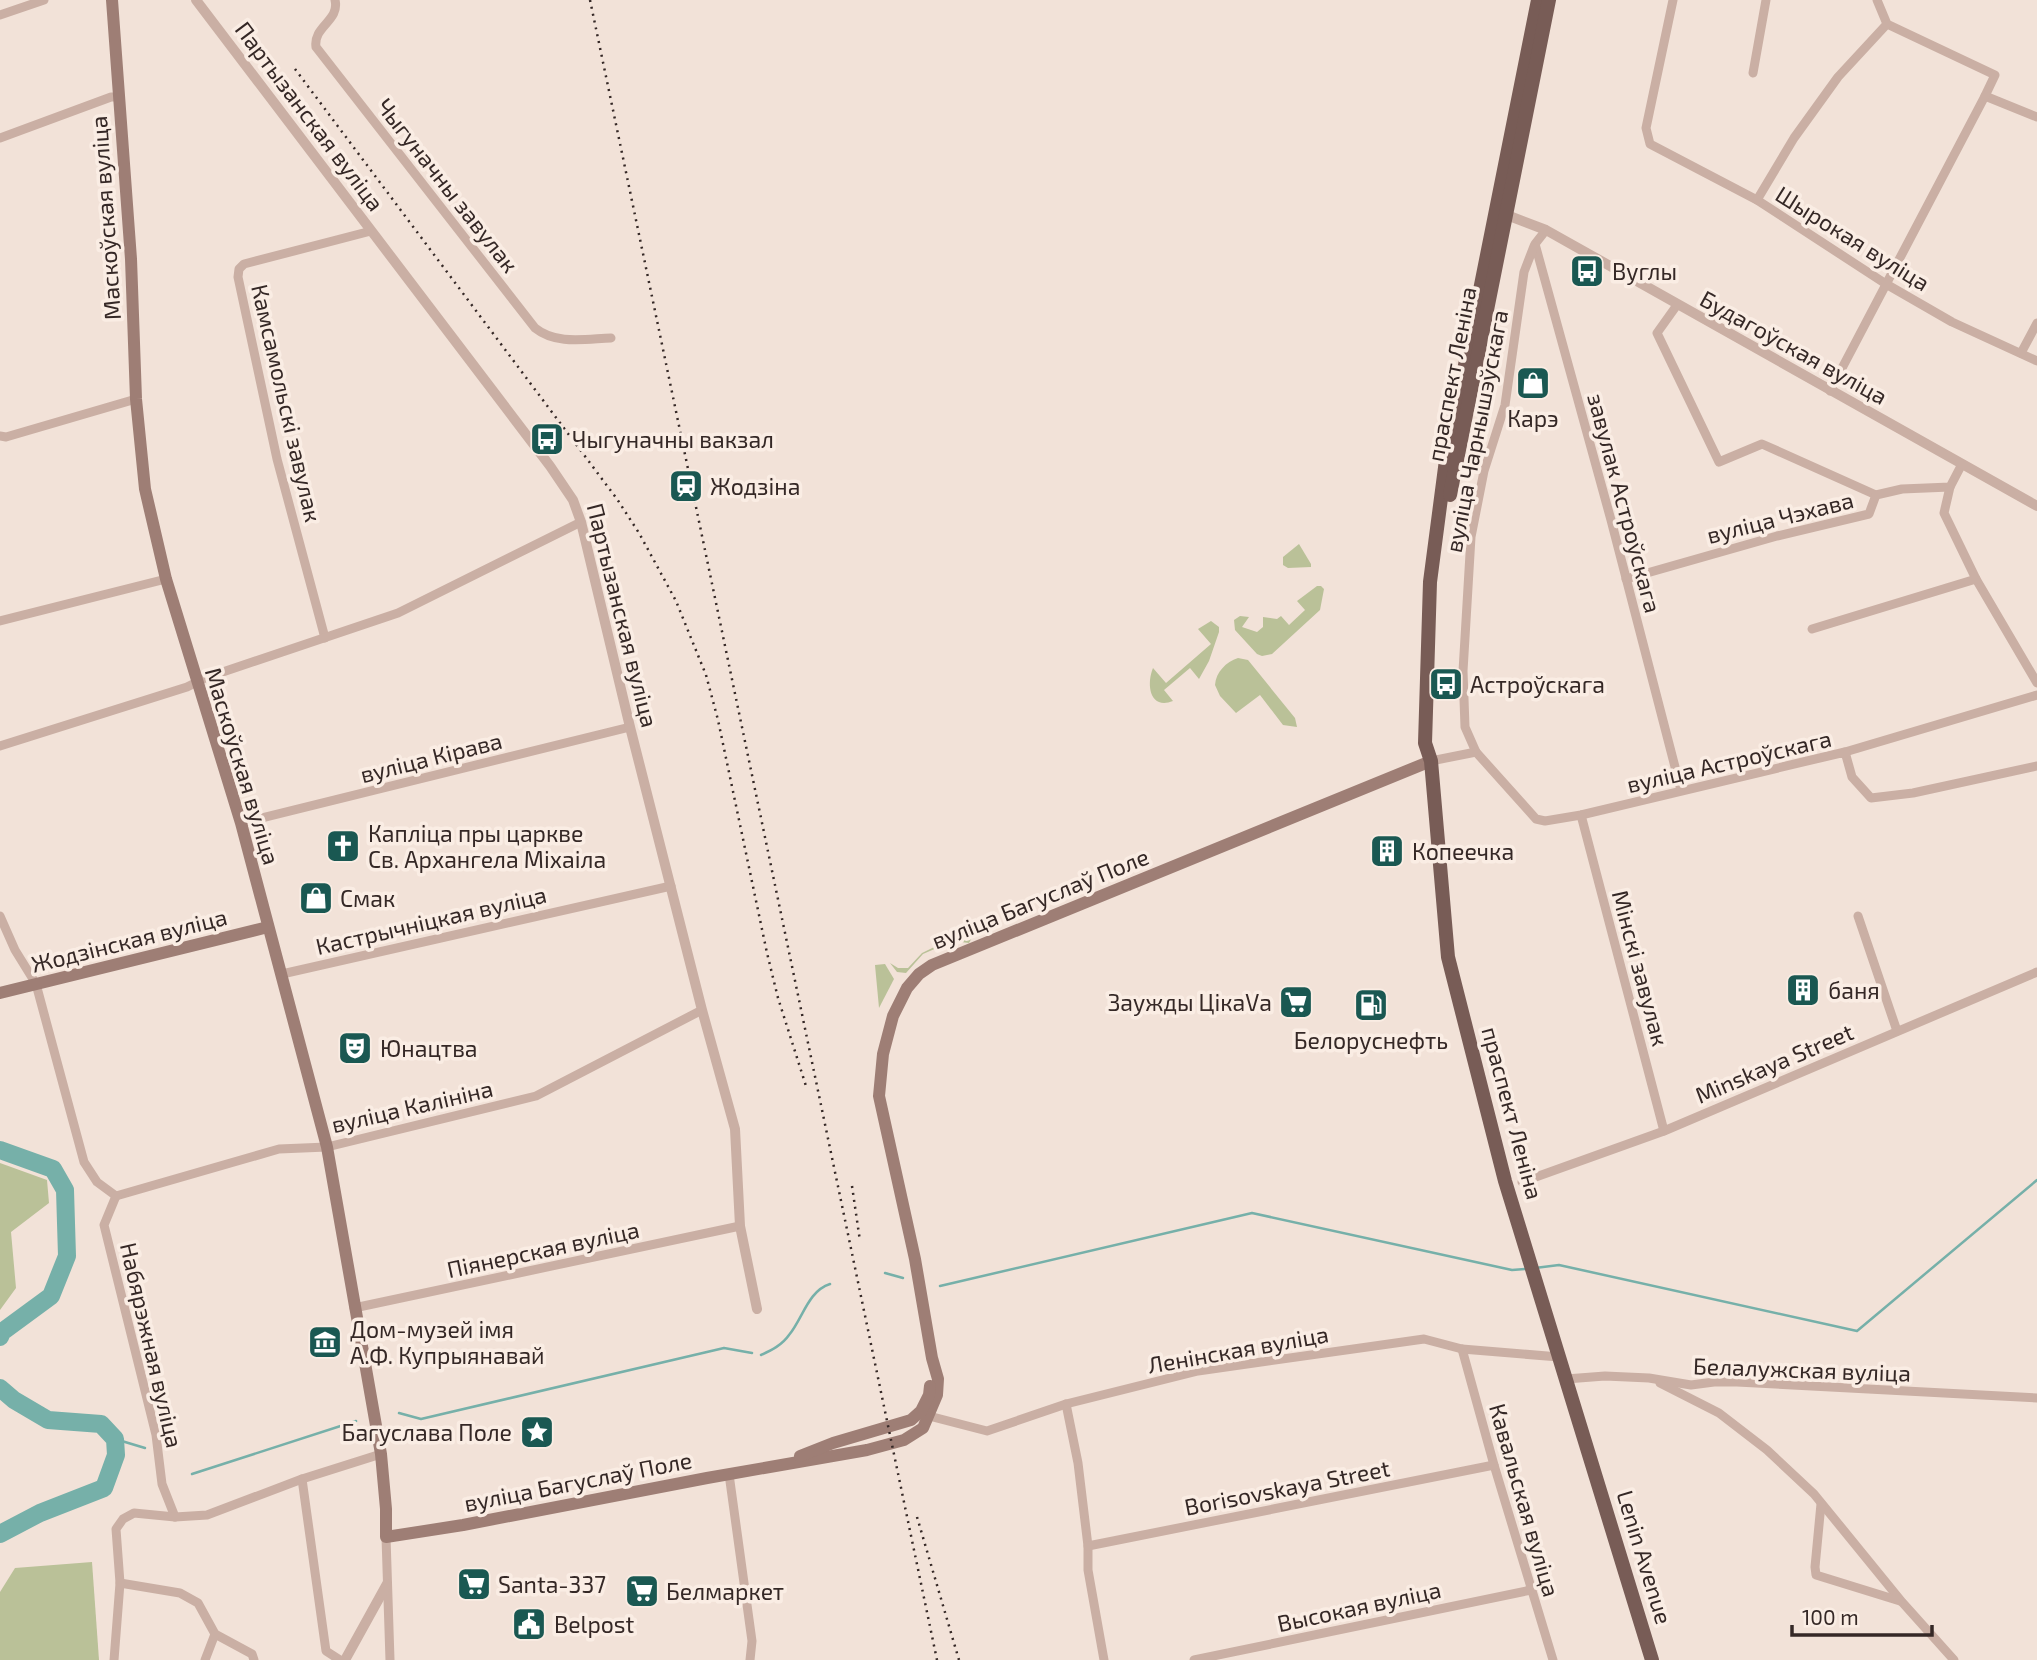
<svg xmlns="http://www.w3.org/2000/svg" width="2037" height="1660" font-family="'Exo 2',sans-serif">
	<rect width="100%" height="100%" fill="#f2e2d8"/>
	<!-- green -->
	<g fill="#bac198">
		<polygon points="1299,544 1311,564 1311,567 1288,568 1283,565 1283,557"/>
		<polygon points="1317,586 1321,586 1324,589 1320,610 1272,654 1262,656 1257,654 1235,630 1234,620 1240,616 1249,617 1242,627 1257,632 1263,627 1263,617 1277,619 1281,616 1289,625 1305,610 1297,601"/>
		<path d="M1211,621l8,6v5l-10,29 -10,18 -9,-11 -26,22 9,11c-23,9 -27,-16 -20,-33l13,15 45,-39 -13,-15z"/>
		<path d="M1238,658l10,2 47,58 2,9 -14,-2 -23,-30 -24,18 -16,-17 -5,-11c1,-13 11,-23 23,-27z"/>
		<polygon points="971,929 974,934 969,943 953,941 923,954 906,973 897,972 890,963 898,968 908,968 922,953"/>
		<polygon points="885,964 894,979 879,1008 875,965"/>
		<polygon points="0,1163 47,1180 49,1203 11,1232 16,1288 0,1310"/>
		<polygon points="92,1562 99,1660 0,1660 0,1592 15,1568"/>
	</g>
	<g fill="none" stroke-linecap="round" stroke-linejoin="round">
		<!-- stream -->
		<g stroke="#76b0a9" stroke-width="2.5">
			<polyline points="1535,1268 1559,1265 1857,1331 2037,1180"/>
			<polyline points="885,1273 903,1278"/>
			<polyline points="940,1286 1252,1213 1512,1270 1525,1269"/>
			<path d="M761,1355c11,-5 21,-10 28,-20 14,-17 19,-44 41,-51"/>
			<polyline points="399,1413 421,1419 724,1348 752,1353"/>
			<polyline points="115,1439 145,1448"/>
			<polyline points="192,1474 356,1421"/>
		</g>
		<!-- river -->
		<g stroke="#76b0a9" stroke-width="18">
			<polyline points="0,1150 53,1169 65,1190 67,1256 51,1296 2,1332 0,1337"/>
			<polyline points="0,1388 14,1400 48,1420 101,1424 115,1439 116,1455 104,1488 40,1513 0,1534"/>
		</g>
		<!-- minor -->
		<g stroke="#caafa4" stroke-width="9">
			<path d="M335,0c5,21 -22,26 -19,47l219,281c21,17 50,11 76,10"/>
			<polyline points="1673,0 1646,128 1650,144 1757,200 1886,284 1952,322 2037,361"/>
			<polyline points="1877,0 1887,24 1995,75 1985,96 2037,117"/>
			<polyline points="0,15 44,0"/>
			<polyline points="1753,73 1766,0"/>
			<polyline points="0,138 111,97 119,97"/>
			<polyline points="1757,200 1794,138 1838,77 1887,24"/>
			<polyline points="1546,230 1535,244 1611,520 1681,790"/>
			<polyline points="1677,305 1657,333 1719,462 1762,444 1876,495"/>
			<polyline points="2021,353 2037,323"/>
			<polyline points="1830,391 1985,96"/>
			<polyline points="0,436 6,437 136,399"/>
			<polyline points="1950,487 1944,513 1976,579 2037,683"/>
			<polyline points="1626,579 1777,536 1869,514 1876,495 1902,489 1950,487 1962,464"/>
			<polyline points="0,621 166,579"/>
			<polyline points="1812,629 1976,579"/>
			<polyline points="325,638 277,459 238,277 239,269 244,264 371,231"/>
			<polyline points="0,746 187,687 205,678 398,613 581,522"/>
			<polyline points="1476,752 1465,727 1463,671 1471,537 1484,471 1505,405 1524,272 1534,246"/>
			<polyline points="1845,752 2037,695"/>
			<polyline points="1431,761 1476,752 1536,819 1545,821 1581,815 1845,752 1852,777 1871,798 1913,793 2037,766"/>
			<polyline points="1581,815 1664,1131"/>
			<polyline points="241,823 630,727"/>
			<polyline points="0,916 15,950 36,984 84,1162 97,1182 116,1196 104,1225 156,1435 162,1484 175,1517"/>
			<polyline points="1858,916 1897,1031"/>
			<polyline points="282,974 671,886"/>
			<polyline points="1522,1182 1664,1131 2037,972"/>
			<polyline points="116,1196 279,1149 327,1147 536,1096 702,1010"/>
			<polyline points="354,1308 740,1226"/>
			<polyline points="1462,1349 1494,1465 1553,1660"/>
			<polyline points="1566,1379 1605,1376 1649,1378 1691,1385 1714,1382 1737,1382 2037,1398"/>
			<polyline points="1660,1383 1719,1413 1767,1450 1814,1494 1902,1602 1954,1660"/>
			<polyline points="1066,1404 1078,1463 1088,1546 1088,1570 1104,1660"/>
			<polyline points="929,1416 987,1431 1066,1404 1198,1371 1424,1339 1462,1349 1559,1357"/>
			<polyline points="729,1474 752,1641 750,1660"/>
			<polyline points="302,1479 326,1651 340,1660"/>
			<polyline points="1821,1504 1815,1567 1816,1575 1900,1601"/>
			<polyline points="386,1537 390,1660"/>
			<polyline points="1088,1546 1494,1465"/>
			<polyline points="120,1583 180,1593 198,1603 215,1634 252,1654 254,1660"/>
			<polyline points="114,1660 120,1583 116,1529 123,1519 134,1513 175,1517 207,1515 302,1479 381,1454"/>
			<polyline points="205,1660 215,1634"/>
			<polyline points="1194,1660 1531,1590"/>
		</g>
		<!-- tertiary -->
		<g stroke="#caafa4" stroke-width="10">
			<polyline points="196,0 550,466 573,500 581,522 630,727 702,1010 735,1129 740,1226 757,1309"/>
			<polyline points="1499,212 1546,230 2037,506"/>
			<polyline points="345,1660 387,1584"/>
		</g>
		<!-- secondary -->
		<g stroke="#9e7e75" stroke-width="12">
			<polyline points="112,0 131,259 136,399 145,489 166,579 241,823 327,1147 381,1454 386,1509 386,1537 463,1525 707,1478 867,1450 904,1440 923,1428 937,1395 938,1379 932,1358 915,1259 879,1096 883,1054 893,1016 907,988 919,974 932,965 1431,761"/>
			<polyline points="0,993 268,927"/>
			<polyline points="800,1456 833,1443 911,1420 921,1411 929,1395 930,1386"/>
		</g>
		<!-- primary -->
		<g stroke="#785c56" stroke-width="14">
			<polyline points="1538,0 1446,460 1430,582 1425,743 1431,761 1448,957 1505,1181 1652,1660"/>
			<polyline points="1450,495 1549,0"/>
		</g>
		<!-- rail -->
		<g stroke="#352826" stroke-width="2.5" stroke-dasharray="2 5" stroke-linecap="butt">
			<polyline points="590,0 937,1660"/>
			<polyline points="295,69 617,499 639,533 676,601 706,675 718,720 767,953 778,998 806,1086"/>
			<polyline points="852,1186 860,1241"/>
			<polyline points="917,1517 959,1660"/>
		</g>
	</g>
	<!-- icons -->
	<defs>
		<g id="bus-square" transform="scale(1.75)"><rect x="-9" y="-9" width="18" height="18" rx="4" fill="#1a5852" stroke="#faede4"/><path d="M-5-6H5V4H4V6H2V4H-2V6H-4V4H-5ZM-3.5-4V0h7V-4ZM-3.5 1.2v1.5H-2V1.2ZM2 1.2v1.5H3.5V1.2Z" fill="#fff"/></g>
		<g id="shop-square" transform="scale(1.75)"><rect x="-9" y="-9" width="18" height="18" rx="4" fill="#1a5852" stroke="#faede4"/><path d="M-5-2.5h2.3a2.7 3.5 0 0 1 5.4 0H5L5.5 6h-11ZM-1.5-2.5h3a1.5 2.3 0 0 0-3 0Z" fill="#fff"/></g>
		<g id="station-square" transform="scale(1.75)"><rect x="-9" y="-9" width="18" height="18" rx="4" fill="#1a5852" stroke="#faede4"/><path d="M-3-6H3Q5-6 5-4V2Q5 4 3 4L4.5 6H3L1.5 4h-3L-3 6H-4.5L-3 4Q-5 4-5 2V-4Q-5-6-3-6ZM-3.5-4v3h7v-3ZM-3.5 1v1.5H-2V1ZM2 1v1.5H3.5V1Z" fill="#fff"/></g>
		<g id="church-square" transform="scale(1.75)"><rect x="-9" y="-9" width="18" height="18" rx="4" fill="#1a5852" stroke="#faede4"/><path d="M-1.2-6h2.4v3.5h3.3v2.4h-3.3V6h-2.4V-.1h-3.3v-2.4h3.3Z" fill="#fff"/></g>
		<g id="building-square" transform="scale(1.75)"><rect x="-9" y="-9" width="18" height="18" rx="4" fill="#1a5852" stroke="#faede4"/><path d="M-4-6H4V6H1V3H-1V6H-4ZM-2.5-4.3h1.7v1.8h-1.7ZM.8-4.3h1.7v1.8H.8ZM-2.5-1h1.7V.8h-1.7ZM.8-1h1.7V.8H.8Z" fill="#fff"/></g>
		<g id="supermarket-square" transform="scale(1.75)"><rect x="-9" y="-9" width="18" height="18" rx="4" fill="#1a5852" stroke="#faede4"/><path d="M-6-5.5h2.5l.6 2H6L4.5 2H-2.5L-4.4-4H-6ZM-1.5 3.2a1.3 1.3 0 1 0 .1 0ZM3 3.2a1.3 1.3 0 1 0 .1 0Z" fill="#fff"/></g>
		<g id="fuel-square" transform="scale(1.75)"><rect x="-9" y="-9" width="18" height="18" rx="4" fill="#1a5852" stroke="#faede4"/><path d="M-5.5-6h7V0h2V4h1.3V-2.5L3-4.5l.8-.8L6-3V5H2.5V1h-1V6h-7ZM-4.2-4.7v3.2H.2V-4.7Z" fill="#fff"/></g>
		<g id="theatre-square" transform="scale(1.75)"><rect x="-9" y="-9" width="18" height="18" rx="4" fill="#1a5852" stroke="#faede4"/><path d="M-5-5.5Q0-4 5-5.5V0Q5 5 0 6Q-5 5-5 0ZM-3.3-2.5H-1v1.5H-3.3ZM1-2.5H3.3v1.5H1ZM-2.8 1Q0 5.5 2.8 1Z" fill="#fff"/></g>
		<g id="museum-square" transform="scale(1.75)"><rect x="-9" y="-9" width="18" height="18" rx="4" fill="#1a5852" stroke="#faede4"/><path d="M0-6L6-3V-2H-6V-3ZM-5-1h2V3h-2ZM-1-1h2V3h-2ZM3-1h2V3H3ZM-6 4H6V6H-6Z" fill="#fff"/></g>
		<g id="sight-square" transform="scale(1.75)"><rect x="-9" y="-9" width="18" height="18" rx="4" fill="#1a5852" stroke="#faede4"/><path d="M0-6L1.8-2.2L6-1.7L2.9 1.2L3.7 5.4L0 3.3L-3.7 5.4L-2.9 1.2L-6-1.7L-1.8-2.2Z" fill="#fff"/></g>
		<g id="civic-square" transform="scale(1.75)"><rect x="-9" y="-9" width="18" height="18" rx="4" fill="#1a5852" stroke="#faede4"/><path d="M-.6-6.5H3V-4.5H.6V-3L4-1V1h2V6H-6V1h2V-1L-.6-3ZM-1.2 2.5V6h2.4V2.5Z" fill="#fff"/></g>
	</defs>
	<g fill-rule="evenodd">
		<use href="#bus-square" x="1587" y="271"/>
		<use href="#shop-square" x="1533" y="383"/>
		<use href="#bus-square" x="547" y="439"/>
		<use href="#station-square" x="686" y="486"/>
		<use href="#bus-square" x="1446" y="684"/>
		<use href="#church-square" x="343" y="846"/>
		<use href="#building-square" x="1387" y="851"/>
		<use href="#shop-square" x="316" y="898"/>
		<use href="#building-square" x="1803" y="990"/>
		<use href="#supermarket-square" x="1296" y="1002"/>
		<use href="#fuel-square" x="1371" y="1005"/>
		<use href="#theatre-square" x="355" y="1048"/>
		<use href="#museum-square" x="325" y="1342"/>
		<use href="#sight-square" x="537" y="1432"/>
		<use href="#supermarket-square" x="474" y="1584"/>
		<use href="#supermarket-square" x="642" y="1591"/>
		<use href="#civic-square" x="529" y="1624"/>
	</g>
	<g text-anchor="middle" dominant-baseline="central" stroke-width="7" stroke-linejoin="round" paint-order="stroke">
		<!-- street labels -->
		<g font-size="23" fill="#352826" stroke="#faede4">
			<text transform="translate(310 116) rotate(53)">Партызанская вуліца</text>
			<text transform="translate(448 185) rotate(52)">Чыгуначны завулак</text>
			<text transform="translate(105 218) rotate(-94)">Маскоўская вуліца</text>
			<text transform="translate(1853 238) rotate(32)">Шырокая вуліца</text>
			<text transform="translate(1794 347) rotate(29)">Будагоўская вуліца</text>
			<text transform="translate(1451 374) rotate(-79)">праспект Леніна</text>
			<text transform="translate(287 403) rotate(77)">Камсамольскі завулак</text>
			<text transform="translate(1476 431) rotate(-79)">вуліца Чарнышэўскага</text>
			<text transform="translate(1625 503) rotate(75)">завулак Астроўскага</text>
			<text transform="translate(1780 517) rotate(-14)">вуліца Чэхава</text>
			<text transform="translate(623 615) rotate(76)">Партызанская вуліца</text>
			<text transform="translate(431 757) rotate(-14)">вуліца Кірава</text>
			<text transform="translate(1729 761) rotate(-13)">вуліца Астроўскага</text>
			<text transform="translate(243 766) rotate(73)">Маскоўская вуліца</text>
			<text transform="translate(1040 898) rotate(-22)">вуліца Багуслаў Поле</text>
			<text transform="translate(431 920) rotate(-13)">Кастрычніцкая вуліца</text>
			<text transform="translate(129 940) rotate(-14)">Жодзінская вуліца</text>
			<text transform="translate(1641 968) rotate(75)">Мінскі завулак</text>
			<text transform="translate(1774 1063) rotate(-23)">Minskaya Street</text>
			<text transform="translate(412 1106) rotate(-13)">вуліца Калініна</text>
			<text transform="translate(1513 1113) rotate(75)">праспект Леніна</text>
			<text transform="translate(543 1249) rotate(-12)">Піянерская вуліца</text>
			<text transform="translate(152 1345) rotate(77)">Набярэжная вуліца</text>
			<text transform="translate(1238 1349) rotate(-10)">Ленінская вуліца</text>
			<text transform="translate(1802 1369) rotate(2)">Белалужская вуліца</text>
			<text transform="translate(578 1481) rotate(-11)">вуліца Багуслаў Поле</text>
			<text transform="translate(1287 1487) rotate(-11)">Borisovskaya Street</text>
			<text transform="translate(1525 1500) rotate(74)">Кавальская вуліца</text>
			<text transform="translate(1645 1557) rotate(73)">Lenin Avenue</text>
			<text transform="translate(1359 1606) rotate(-12)">Высокая вуліца</text>
		</g>
		<!-- poi labels -->
		<g font-size="23" fill="#352826" stroke="#faede4" text-anchor="start">
			<text x="1612" y="271">Вуглы</text>
			<text x="1533" y="418" text-anchor="middle">Карэ</text>
			<text x="572" y="439">Чыгуначны вакзал</text>
			<text x="710" y="486">Жодзіна</text>
			<text x="1470" y="684">Астроўскага</text>
			<text x="368" y="833">Капліца пры царкве<tspan x="368" dy="26">Св. Архангела Міхаіла</tspan></text>
			<text x="1412" y="851">Копеечка</text>
			<text x="340" y="898">Смак</text>
			<text x="1828" y="990">баня</text>
			<text x="1272" y="1002" text-anchor="end">Заужды ЦікаVа</text>
			<text x="1371" y="1040" text-anchor="middle">Белоруснефть</text>
			<text x="380" y="1048">Юнацтва</text>
			<text x="350" y="1329">Дом-музей імя<tspan x="350" dy="26">А.Ф. Купрыянавай</tspan></text>
			<text x="512" y="1432" text-anchor="end">Багуслава Поле</text>
			<text x="498" y="1584">Santa-337</text>
			<text x="666" y="1591">Белмаркет</text>
			<text x="554" y="1624">Belpost</text>
		</g>
	</g>
	<!-- scale -->
	<path d="M1792 1625v10h140v-10" fill="none" stroke="#352826" stroke-width="3.5"/>
	<text x="1802" y="1625" font-size="21" fill="#352826" stroke="#faede4" stroke-width="5" paint-order="stroke">100 m</text>
</svg>
